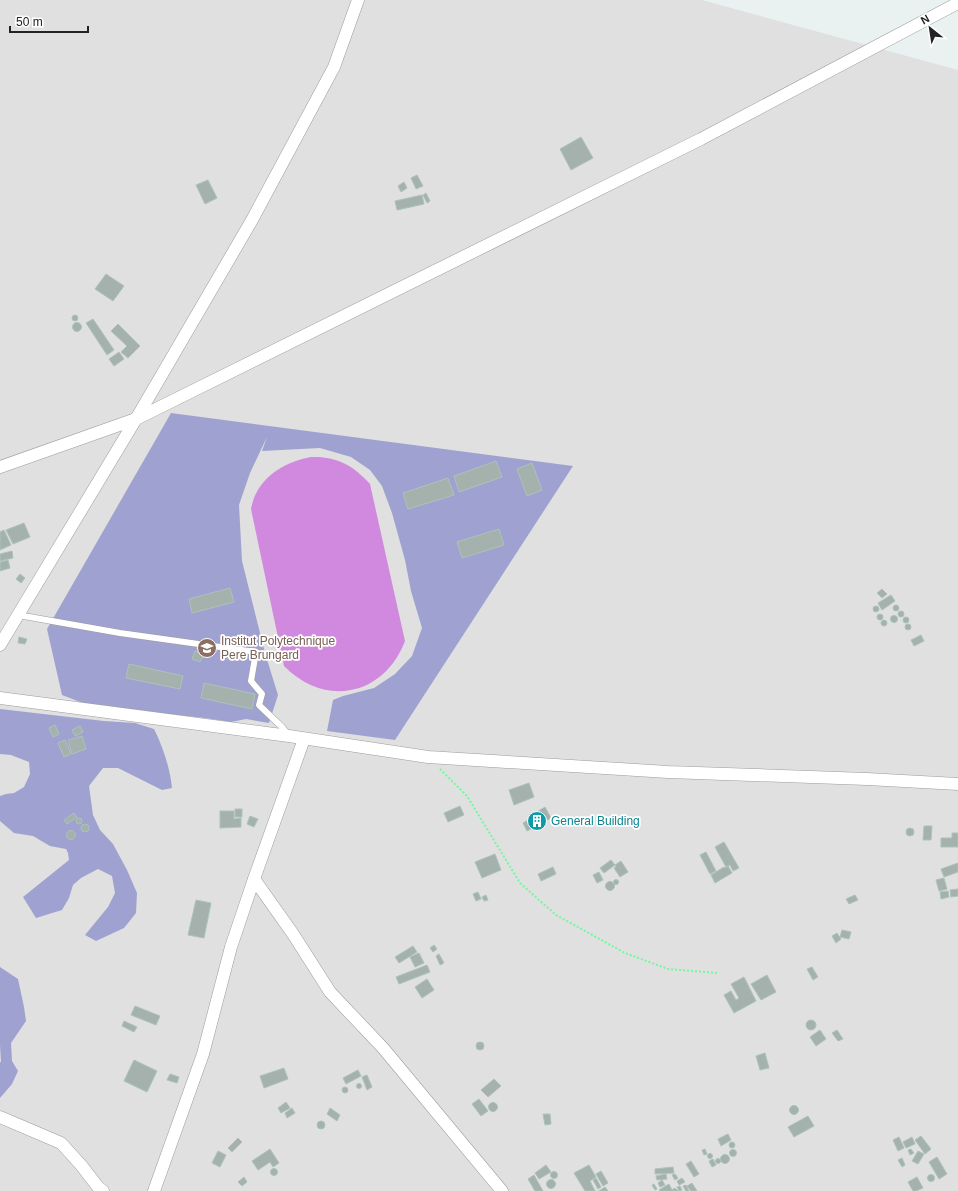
<svg xmlns="http://www.w3.org/2000/svg" width="958" height="1191" font-family="Helvetica,sans-serif">
	<rect width="100%" height="100%" fill="#e9f2f1"/>
	<!-- residential -->
	<polygon fill="#dfe0df" points="0,0 702,0 958,70 958,1191 0,1191"/>
	<!-- forest -->
	<g fill="#9fa2d0">
		<polygon points="171,413 573,466 395,740 327,731 333,700 343,696 374,688 395,674 412,656 422,628 411,591 405,560 392,513 382,486 370,470 351,457 320,448 262,451 267,437 250,473 239,505 242,561 265,653 278,695 269,723 246,719 231,722 205,718 168,714 83,703 62,695 47,629"/>
		<path d="M0,709l104,12 31,2 19,6c9,18 16,39 18,59l-10,2 -44,-22h-15l-14,18 4,29 7,15 13,14 14,26 10,23 -1,20 -12,15 -28,13 -11,-6 23,-28 7,-14 -3,-17 -14,-7 -17,9 -8,7 -4,13 -7,12 -26,8 -13,-21 46,-37 -1,-7 -2,-4 -16,-3 -17,-10 -19,-3 -14,-12v-25l6,-2 8,-1 10,-6 6,-13 -1,-12 -18,-7 -11,-1z"/>
		<polygon points="0,967 18,979 24,1007 26,1021 11,1043 12,1061 18,1071 12,1084 0,1098 0,1062 1,1062 0,1045"/>
	</g>
	<!-- pitch -->
	<path fill="#d089de" d="M311,457c25,-1 42,8 59,27l35,157c-21,55 -80,67 -121,25l-33,-157c5,-30 32,-47 60,-52z"/>
	<!-- building -->
	<g fill="#a4b1ac" stroke="#abc3bb">
		<polygon points="581,137 593,158 571,170 560,149"/>
		<polygon points="417,175 423,186 416,189 411,178"/>
		<polygon points="208,180 217,198 205,204 196,185"/>
		<polygon points="404,182 407,188 401,192 398,186"/>
		<polygon points="426,193 430,201 427,203 423,195"/>
		<polygon points="422,195 424,204 397,210 395,201"/>
		<polygon points="106,274 124,286 113,301 95,289"/>
		<circle cx="75" cy="318" r="3"/>
		<polygon points="93,319 114,350 107,355 86,323"/>
		<circle cx="77" cy="327" r="4.5"/>
		<polygon points="118,324 140,346 128,358 121,352 127,346 111,331"/>
		<polygon points="119,352 124,359 114,366 109,359"/>
		<polygon points="496,461 502,477 459,492 454,476"/>
		<polygon points="532,463 542,490 527,496 517,469"/>
		<polygon points="448,478 454,495 408,509 403,493"/>
		<polygon points="24,523 30,537 13,544 6,530"/>
		<polygon points="499,529 504,545 462,558 457,542"/>
		<polygon points="4,530 11,545 0,550 0,532"/>
		<polygon points="12,551 13,558 0,561 0,554"/>
		<polygon points="8,560 10,568 0,571 0,562"/>
		<polygon points="20,574 25,578 21,583 16,579"/>
		<polygon points="230,588 234,602 192,613 189,599"/>
		<polygon points="882,589 887,594 882,598 877,593"/>
		<polygon points="891,595 895,601 882,610 878,603"/>
		<circle cx="896" cy="608" r="3"/>
		<circle cx="876" cy="609" r="3"/>
		<circle cx="901" cy="614" r="3"/>
		<circle cx="880" cy="617" r="3"/>
		<circle cx="894" cy="619" r="3.5"/>
		<circle cx="906" cy="620" r="3"/>
		<circle cx="884" cy="623" r="3"/>
		<circle cx="908" cy="627" r="3"/>
		<polygon points="921,635 924,641 914,646 911,640"/>
		<polygon points="19,637 27,639 25,644 18,643"/>
		<polygon points="195,651 204,655 200,662 192,659"/>
		<polygon points="129,664 183,676 180,689 126,678"/>
		<polygon points="204,683 255,694 252,709 201,698"/>
		<polygon points="55,725 59,734 53,737 49,728"/>
		<polygon points="80,726 83,732 75,736 72,730"/>
		<polygon points="82,736 86,749 72,754 68,740"/>
		<polygon points="65,740 71,754 64,757 58,743"/>
		<polygon points="529,783 534,797 514,805 509,790"/>
		<polygon points="460,806 464,815 448,822 444,813"/>
		<polygon points="545,807 551,818 527,831 523,823 537,815 535,813"/>
		<rect x="235" y="809" width="7" height="8"/>
		<polygon points="220,811 234,811 234,819 241,818 241,827 220,828"/>
		<polygon points="74,813 77,817 67,824 64,820"/>
		<polygon points="250,816 258,819 254,827 247,824"/>
		<circle cx="79" cy="821" r="3"/>
		<circle cx="85" cy="828" r="4"/>
		<polygon points="924,826 932,826 931,840 923,840"/>
		<circle cx="910" cy="832" r="4"/>
		<circle cx="71" cy="835" r="4.5"/>
		<polygon points="952,833 958,833 958,847 941,847 941,838 952,838"/>
		<polygon points="724,842 739,868 733,871 730,865 726,867 715,847"/>
		<polygon points="706,852 716,871 710,874 700,855"/>
		<polygon points="495,854 501,870 482,878 475,862"/>
		<polygon points="611,860 615,865 604,873 600,868"/>
		<polygon points="621,861 628,872 620,877 614,868 616,867 615,865"/>
		<polygon points="958,863 958,872 944,877 941,869"/>
		<polygon points="728,866 732,873 715,883 711,875 724,867 725,868"/>
		<polygon points="553,867 556,874 541,881 538,874"/>
		<polygon points="599,872 603,880 597,883 593,875"/>
		<polygon points="944,878 947,889 939,891 936,880"/>
		<circle cx="616" cy="882" r="2.5"/>
		<circle cx="610" cy="886" r="4.5"/>
		<polygon points="958,889 958,896 951,897 950,890"/>
		<polygon points="948,891 949,897 941,899 940,892"/>
		<polygon points="478,892 481,899 476,901 473,894"/>
		<polygon points="486,895 488,900 484,901 482,897"/>
		<polygon points="855,895 858,900 849,904 846,899"/>
		<polygon points="196,900 211,903 204,938 188,935"/>
		<polygon points="842,930 851,932 849,939 840,937"/>
		<polygon points="837,933 841,939 836,943 832,936"/>
		<polygon points="434,945 437,949 433,952 430,948"/>
		<polygon points="413,946 417,952 399,963 395,957"/>
		<polygon points="419,953 424,963 415,967 410,957"/>
		<polygon points="439,954 444,963 440,965 436,956"/>
		<polygon points="427,965 430,972 399,984 396,977"/>
		<polygon points="812,967 818,977 813,980 807,969"/>
		<polygon points="767,975 776,992 761,1000 751,984"/>
		<polygon points="744,977 756,1001 734,1013 724,995 731,991 736,1000 739,998 731,984"/>
		<polygon points="427,979 434,990 422,998 415,987"/>
		<polygon points="135,1006 160,1016 156,1025 131,1015"/>
		<circle cx="811" cy="1025" r="5"/>
		<polygon points="124,1021 137,1027 134,1032 122,1026"/>
		<polygon points="820,1030 826,1039 816,1046 810,1037"/>
		<polygon points="837,1030 843,1039 838,1041 832,1033"/>
		<circle cx="480" cy="1046" r="4"/>
		<polygon points="765,1053 769,1068 760,1070 756,1056"/>
		<polygon points="134,1060 157,1071 147,1092 124,1081"/>
		<polygon points="284,1068 288,1079 264,1088 260,1076"/>
		<polygon points="358,1070 361,1076 346,1084 343,1078"/>
		<polygon points="170,1074 179,1077 177,1083 167,1080"/>
		<polygon points="367,1075 372,1087 367,1090 362,1077"/>
		<polygon points="494,1079 501,1086 488,1097 481,1090"/>
		<circle cx="359" cy="1086" r="2.5"/>
		<circle cx="345" cy="1090" r="3"/>
		<polygon points="479,1099 488,1111 481,1116 472,1104"/>
		<polygon points="286,1102 290,1108 281,1113 278,1108"/>
		<circle cx="493" cy="1107" r="4.5"/>
		<circle cx="794" cy="1110" r="4.5"/>
		<polygon points="292,1108 295,1113 287,1118 285,1113"/>
		<polygon points="330,1108 340,1115 337,1121 327,1114"/>
		<polygon points="543,1114 550,1114 551,1124 545,1125"/>
		<polygon points="808,1116 814,1126 794,1137 788,1127"/>
		<circle cx="321" cy="1125" r="4"/>
		<polygon points="728,1134 731,1140 721,1146 718,1139"/>
		<polygon points="921,1136 931,1149 925,1154 915,1140"/>
		<polygon points="899,1137 904,1148 898,1151 893,1140"/>
		<polygon points="912,1137 915,1144 906,1148 903,1142"/>
		<polygon points="238,1138 242,1142 232,1152 228,1148"/>
		<circle cx="732" cy="1145" r="3"/>
		<polygon points="270,1149 279,1163 273,1167 270,1162 258,1170 252,1161"/>
		<polygon points="705,1149 707,1154 704,1155 702,1150"/>
		<polygon points="911,1149 914,1153 910,1155 908,1150"/>
		<circle cx="733" cy="1153" r="3.5"/>
		<polygon points="218,1151 226,1155 220,1167 212,1163"/>
		<polygon points="918,1151 924,1154 918,1164 912,1161"/>
		<circle cx="710" cy="1156" r="2.5"/>
		<circle cx="725" cy="1159" r="4.5"/>
		<polygon points="937,1157 947,1174 939,1179 929,1162"/>
		<polygon points="902,1158 905,1165 902,1167 898,1160"/>
		<circle cx="718" cy="1161" r="2.5"/>
		<polygon points="713,1159 716,1165 712,1167 709,1161"/>
		<polygon points="691,1161 699,1174 694,1177 686,1164"/>
		<polygon points="546,1165 551,1172 539,1179 535,1173"/>
		<polygon points="589,1165 596,1177 590,1181 595,1191 585,1191 574,1173"/>
		<polygon points="673,1167 674,1173 655,1174 655,1169"/>
		<circle cx="274" cy="1172" r="3.5"/>
		<polygon points="601,1171 608,1183 603,1186 596,1174"/>
		<circle cx="554" cy="1175" r="3.5"/>
		<polygon points="666,1174 667,1179 657,1180 656,1176"/>
		<polygon points="675,1174 678,1178 675,1180 672,1175"/>
		<circle cx="931" cy="1178" r="3.5"/>
		<polygon points="534,1175 543,1191 535,1191 528,1179"/>
		<polygon points="244,1177 247,1182 242,1186 238,1182"/>
		<polygon points="917,1177 923,1188 916,1191 913,1191 908,1182"/>
		<polygon points="596,1178 601,1187 598,1189 593,1180"/>
		<polygon points="682,1178 685,1182 679,1185 677,1181"/>
		<circle cx="551" cy="1184" r="4.5"/>
		<polygon points="662,1180 665,1185 660,1187 658,1183"/>
		<polygon points="692,1183 697,1191 691,1191 687,1186"/>
		<polygon points="654,1184 657,1189 655,1190 652,1185"/>
		<polygon points="669,1184 672,1190 675,1188 678,1191 660,1191 659,1190"/>
		<polygon points="686,1185 689,1191 686,1191 683,1186"/>
		<polygon points="680,1186 682,1190 679,1191 677,1187"/>
		<polygon points="605,1187 608,1191 599,1191"/>
	</g>
	<g fill="none" stroke-linecap="round" stroke-linejoin="round">
		<!-- lane casing -->
		<g stroke="#9c9c9c" stroke-width="7">
			<polyline id="lane" points="18,615 120,633 256,652 251,681 262,694 259,705 283,728 288,735"/>
		</g>
		<!-- street casing -->
		<g stroke="#9c9c9c" stroke-width="13">
			<g id="street">
				<polyline points="0,467 136,419 701,139 958,3"/>
				<polyline points="0,645 136,419 252,220 334,67 358,0"/>
				<polyline points="0,698 289,736 428,757 668,772 867,779 958,784"/>
				<polyline points="254,879 293,934 330,992 383,1048 502,1191"/>
				<polyline points="0,1117 61,1143 81,1165 98,1187 103,1191"/>
				<polyline points="154,1191 203,1054 231,947 254,879 304,739"/>
			</g>
		</g>
		<!-- path -->
		<polyline stroke="#74f79f" stroke-width="2" stroke-dasharray="2 2" stroke-linecap="butt" points="440,769 467,796 520,883 556,915 625,953 668,969 717,973"/>
		<!-- lane -->
		<use href="#lane" stroke="#fff" stroke-width="6"/>
		<!-- street -->
		<use href="#street" stroke="#fff" stroke-width="12"/>
	</g>
	<!-- icons -->
	<defs>
		<g id="school-disc" transform="scale(1)"><circle r="9.5" fill="#8d6e63" stroke="#fff"/><path d="M0-5L7-2L0 1L-7-2ZM-4 1L0 2.5L4 1V4Q0 6-4 4Z" fill="#fff"/></g>
		<g id="building-disc" transform="scale(1)"><circle r="9.5" fill="#0f9aa8" stroke="#fff"/><path d="M-4-6H4V6H1V3H-1V6H-4ZM-2.5-4.3h1.7v1.8h-1.7ZM.8-4.3h1.7v1.8H.8ZM-2.5-1h1.7V.8h-1.7ZM.8-1h1.7V.8H.8Z" fill="#fff"/></g>
	</defs>
	<g fill-rule="evenodd">
		<use href="#school-disc" x="207" y="648"/>
		<use href="#building-disc" x="537" y="821"/>
	</g>
	<g text-anchor="middle" dominant-baseline="central" stroke-width="3.5" stroke-linejoin="round" paint-order="stroke">
		<!-- education labels -->
		<g font-size="12" fill="#785e54" stroke="#fff" text-anchor="start">
			<text x="221" y="641">Institut Polytechnique<tspan x="221" dy="14">Pere Brungard</tspan></text>
		</g>
		<!-- culture labels -->
		<g font-size="12" fill="#0d838f" stroke="#fff" text-anchor="start">
			<text x="551" y="821">General Building</text>
		</g>
	</g>
	<!-- north arrow -->
	<g transform="translate(930 28) rotate(330)" stroke="#ffffff" stroke-width="3" paint-order="stroke">
	<path d="M0-3L7 15L0 10L-7 15Z" fill="#222222"/>
	<text y="-6" font-size="11" font-weight="bold" text-anchor="middle" fill="#222222">N</text>
	</g>
	<!-- scale -->
	<path d="M10 26v6h78v-6" fill="none" stroke="#222222" stroke-width="2"/>
	<text x="16" y="26" font-size="12" fill="#222222" stroke="#ffffff" stroke-width="3" paint-order="stroke">50 m</text>
</svg>
